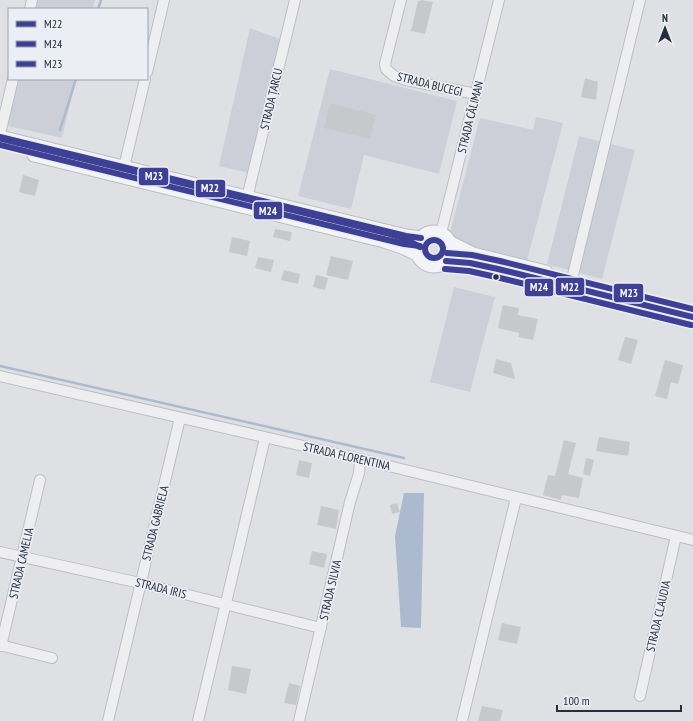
<svg xmlns="http://www.w3.org/2000/svg" width="693" height="721" font-family="'PT Sans Narrow',sans-serif">
	<rect width="100%" height="100%" fill="#dee0e4"/>
	<!-- built -->
	<g fill="#cccfd7">
		<polygon points="34,0 95,0 93,9 32,9"/>
		<polygon points="250,28 283,40 253,174 219,166"/>
		<polygon points="330,69 457,101 439,174 364,155 351,209 298,196"/>
		<polygon points="15,79 76,79 62,138 4,125"/>
		<polygon points="536,117 563,123 527,261 448,240 480,118 533,130"/>
		<polygon points="579,136 635,150 602,279 547,264"/>
		<polygon points="454,287 495,297 470,392 430,382"/>
	</g>
	<!-- water -->
	<polygon fill="#acbacf" points="404,493 424,493 421,628 401,627 395,536"/>
	<g fill="none" stroke-linecap="round" stroke-linejoin="round">
		<!-- stream -->
		<g stroke="#acbacf" stroke-width="2.5">
			<polyline points="98,9 101,0"/>
			<polyline points="60,130 76,79"/>
			<polyline points="0,366 404,458"/>
		</g>
	</g>
	<!-- building -->
	<g fill="#c7c8cc">
		<polygon points="421,0 433,2 425,34 411,31 418,1 420,1"/>
		<polygon points="585,78 598,82 596,100 581,97"/>
		<polygon points="330,103 376,115 370,139 324,128"/>
		<polygon points="23,175 39,180 35,196 19,192"/>
		<polygon points="275,229 292,232 290,241 273,237"/>
		<polygon points="232,237 250,241 247,256 229,252"/>
		<polygon points="331,256 353,261 348,280 326,275"/>
		<polygon points="258,257 274,260 271,272 255,268"/>
		<polygon points="284,270 300,274 298,284 281,280"/>
		<polygon points="316,275 328,278 325,290 313,287"/>
		<polygon points="503,305 519,308 518,315 538,319 533,340 518,337 519,333 498,328"/>
		<polygon points="625,337 638,340 631,364 618,360"/>
		<polygon points="496,359 511,363 515,379 493,373"/>
		<polygon points="665,360 683,365 678,384 671,382 667,399 655,396"/>
		<polygon points="599,437 630,442 628,456 596,451"/>
		<polygon points="564,440 576,443 568,474 583,478 579,498 562,495 561,500 543,495 548,475 555,476"/>
		<polygon points="586,458 594,460 590,476 583,474"/>
		<polygon points="299,460 312,463 309,478 296,475"/>
		<polygon points="397,503 400,512 392,514 390,505"/>
		<polygon points="321,506 339,510 336,529 317,525"/>
		<polygon points="312,551 327,554 324,568 309,564"/>
		<polygon points="502,623 521,627 517,644 498,640"/>
		<polygon points="232,666 251,669 246,694 228,690"/>
		<polygon points="289,683 300,686 296,705 284,703"/>
		<polygon points="482,706 503,710 500,721 478,721"/>
	</g>
	<g fill="none" stroke-linecap="round" stroke-linejoin="round">
		<!-- minor casing -->
		<g stroke="#bdbec2" stroke-width="12">
			<g id="minor">
				<polyline points="401,0 385,64 386,69 394,76 406,80 476,94"/>
				<polyline points="30,9 32,0"/>
				<polyline points="147,72 164,0"/>
				<polyline points="0,134 13,79"/>
				<polyline points="124,167 145,79"/>
				<polyline points="247,198 295,0"/>
				<polyline points="441,233 499,0"/>
				<polyline points="572,279 640,0"/>
				<polyline points="0,376 360,459 693,540"/>
				<polyline points="0,552 140,583 321,628"/>
				<polyline points="0,645 52,658"/>
				<polyline points="1,646 40,480"/>
				<polyline points="640,696 676,536"/>
				<polyline points="108,721 180,418"/>
				<polyline points="198,721 265,438"/>
				<polyline points="299,721 350,502 359,473 360,459"/>
				<polyline points="462,721 516,498"/>
			</g>
		</g>
		<!-- major casing -->
		<g stroke="#bbbdc2" stroke-width="15">
			<g id="major">
				<polyline points="0,137 406,236 421,238"/>
				<polyline points="34,155 384,241 402,247 417,254"/>
				<circle cx="434" cy="249" r="17"/>
				<polyline points="449,242 473,254 546,272"/>
				<polyline points="446,261 470,263 498,269 693,317"/>
			</g>
		</g>
		<!-- minor -->
		<use href="#minor" stroke="#eeeef1" stroke-width="10"/>
		<!-- major -->
		<use href="#major" stroke="#f2f4f5" stroke-width="13"/>
		<!-- bus-1 casing -->
		<g stroke="#ebeef4" stroke-width="9">
			<g id="bus-1">
				<polyline points="0,137 406,236 421,238"/>
				<polyline points="446,261 470,263 498,269 693,317"/>
			</g>
		</g>
		<!-- bus-2 casing -->
		<g stroke="#ebeef4" stroke-width="9">
			<g id="bus-2">
				<polyline points="0,145 404,244 420,246"/>
				<polyline points="445,269 469,271 496,277 691,325"/>
			</g>
		</g>
		<!-- bus-3 casing -->
		<g stroke="#ebeef4" stroke-width="9">
			<g id="bus-3">
				<polyline points="2,139 386,233 405,239 420,247"/>
				<circle cx="434" cy="249" r="9"/>
				<polyline points="447,253 472,255 500,261 693,309"/>
			</g>
		</g>
		<!-- bus-1 -->
		<use href="#bus-1" stroke="#3e4095" stroke-width="6"/>
		<!-- bus-2 -->
		<use href="#bus-2" stroke="#3e4095" stroke-width="6"/>
		<!-- bus-3 -->
		<use href="#bus-3" stroke="#3e4095" stroke-width="6"/>
	</g>
	<!-- markers -->
	<circle fill="#262d3c" stroke="#ebeef4" stroke-width="1.5" cx="496" cy="277" r="3.5"/>
	<g text-anchor="middle" dominant-baseline="central" stroke-width="3.5" stroke-linejoin="round" paint-order="stroke">
		<!-- street labels -->
		<g font-size="12" fill="#262d3c" stroke="#ebeef4">
			<text transform="translate(430 84) rotate(14)">STRADA BUCEGI</text>
			<text transform="translate(271 99) rotate(-77)">STRADA ȚARCU</text>
			<text transform="translate(470 117) rotate(-76)">STRADA CĂLIMAN</text>
			<text transform="translate(347 456) rotate(13)">STRADA FLORENTINA</text>
			<text transform="translate(155 523) rotate(-76)">STRADA GABRIELA</text>
			<text transform="translate(21 563) rotate(-77)">STRADA CAMELIA</text>
			<text transform="translate(161 588) rotate(14)">STRADA IRIS</text>
			<text transform="translate(330 590) rotate(-77)">STRADA SILVIA</text>
			<text transform="translate(658 616) rotate(-77)">STRADA CLAUDIA</text>
		</g>
	</g>
	<g stroke="#ebeef4" stroke-width="1.5">
		<rect x="138" y="167" width="31" height="19" rx="4" fill="#3e4095"/>
		<rect x="195" y="179" width="31" height="19" rx="4" fill="#3e4095"/>
		<rect x="253" y="201" width="30" height="19" rx="4" fill="#3e4095"/>
		<rect x="555" y="277" width="30" height="19" rx="4" fill="#3e4095"/>
		<rect x="524" y="278" width="30" height="19" rx="4" fill="#3e4095"/>
		<rect x="613" y="283" width="31" height="20" rx="4" fill="#3e4095"/>
	</g>
	<g font-size="11" text-anchor="middle" font-weight="bold" fill="#fff">
		<text x="154" y="180">M23</text>
		<text x="210" y="192">M22</text>
		<text x="268" y="215">M24</text>
		<text x="570" y="291">M22</text>
		<text x="539" y="291">M24</text>
		<text x="629" y="297">M23</text>
	</g>
	<!-- legend -->
	<rect x="8" y="8" width="140" height="72" fill="#ebeef4" stroke="#9ca1aa"/>
	<rect x="16" y="21" width="20" height="6" fill="#3e4095" stroke="#9ca1aa"/>
	<text x="44" y="28" font-size="12" fill="#262d3c">M22</text>
	<rect x="16" y="41" width="20" height="6" fill="#3e4095" stroke="#9ca1aa"/>
	<text x="44" y="48" font-size="12" fill="#262d3c">M24</text>
	<rect x="16" y="61" width="20" height="6" fill="#3e4095" stroke="#9ca1aa"/>
	<text x="44" y="68" font-size="12" fill="#262d3c">M23</text>
	<!-- north arrow -->
	<g transform="translate(665 28)" stroke="#ebeef4" stroke-width="3" paint-order="stroke">
	<path d="M0-3L7 15L0 10L-7 15Z" fill="#262d3c"/>
	<text y="-6" font-size="11" font-weight="bold" text-anchor="middle" fill="#262d3c">N</text>
	</g>
	<!-- scale -->
	<path d="M557 705v6h124v-6" fill="none" stroke="#262d3c" stroke-width="2"/>
	<text x="563" y="705" font-size="12" fill="#262d3c" stroke="#ebeef4" stroke-width="3" paint-order="stroke">100 m</text>
</svg>
